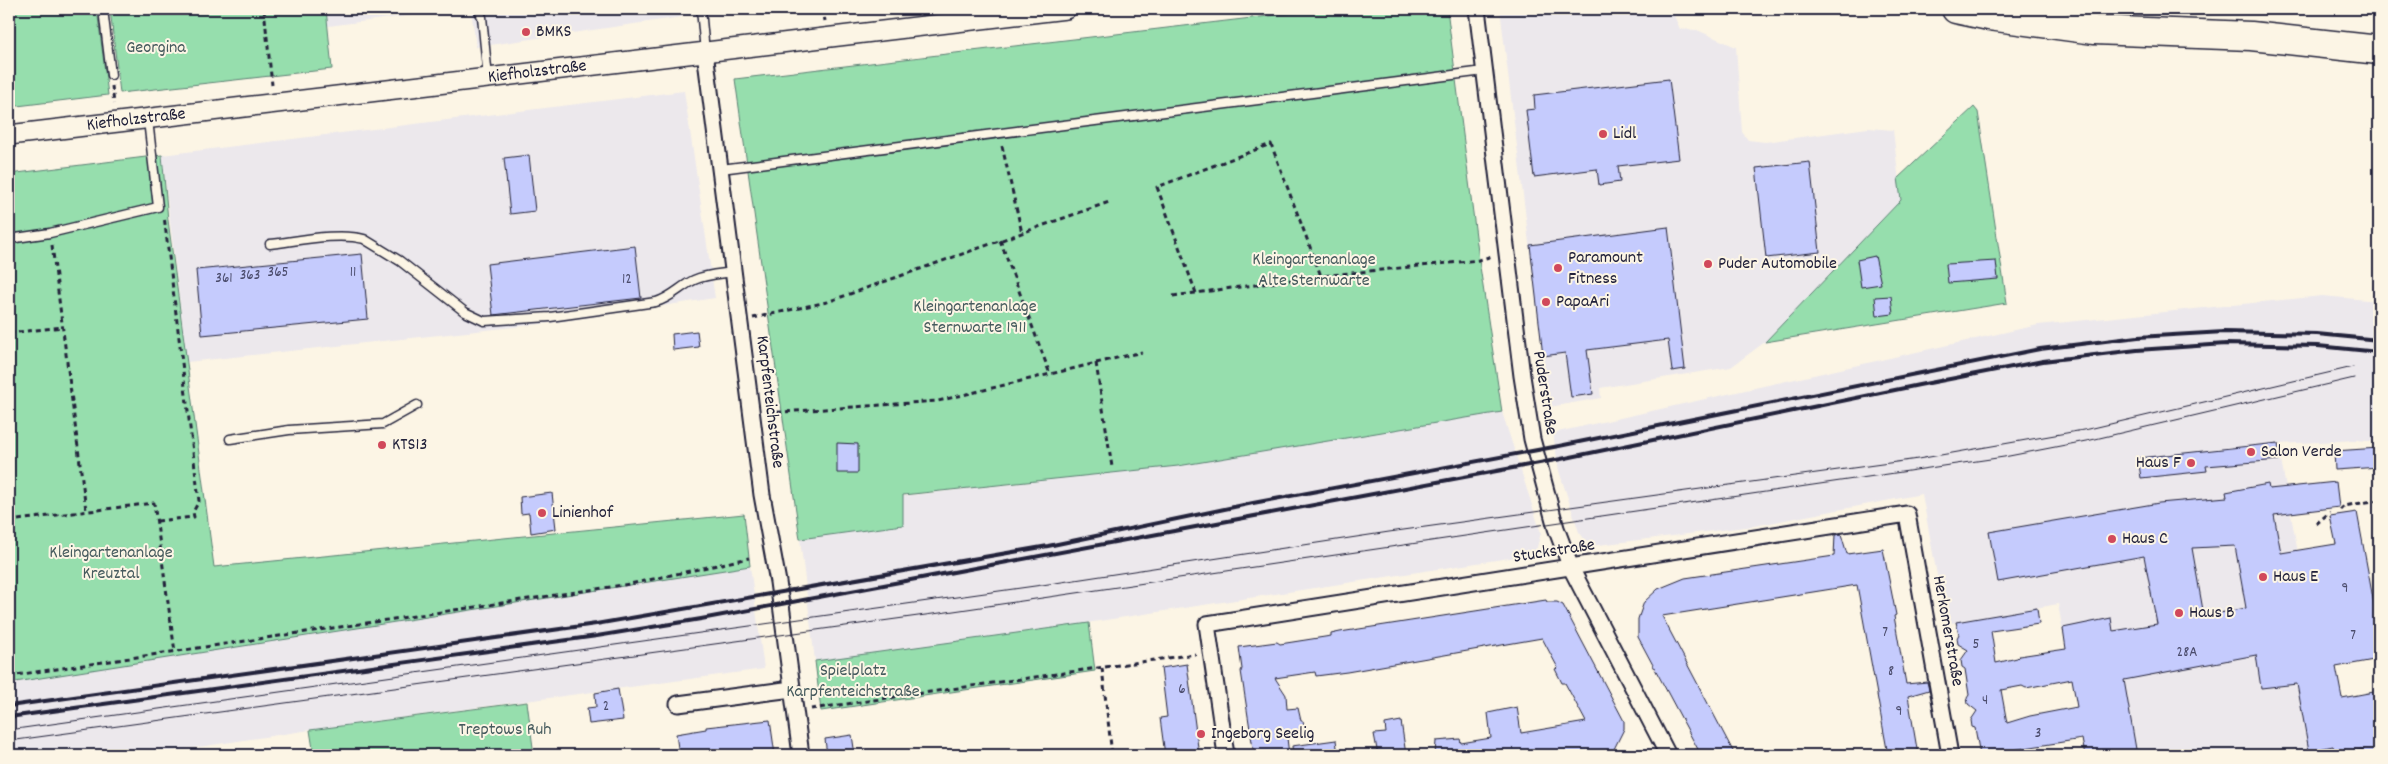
<svg xmlns="http://www.w3.org/2000/svg" width="2388" height="764" font-family="Dekko,sans-serif">
	<rect width="100%" height="100%" fill="#fcf5e5"/>
	<filter id="ink" filterUnits="userSpaceOnUse"><feTurbulence type="fractalNoise" baseFrequency=".02" numOctaves="2"/><feDisplacementMap in="SourceGraphic" scale="10" xChannelSelector="R" yChannelSelector="G"/><feConvolveMatrix kernelMatrix="1 2 1 2 8 2 1 2 1" color-interpolation-filters="sRGB"/></filter>
	<g filter="url(#ink)">
		<!-- built -->
		<g fill="#ece8ec">
			<polygon points="326,9 461,9 328,26"/>
			<polygon points="471,9 681,9 682,17 476,47"/>
			<polygon points="1500,9 1671,9 1680,29 1697,30 1736,47 1742,132 1748,140 1765,142 1868,128 1893,130 1901,200 1765,342 1731,367 1600,388 1601,398 1544,408 1547,398 1543,356"/>
			<polygon points="684,91 715,298 550,323 187,362 162,155"/>
			<polygon points="2322,296 2379,301 2379,442 2356,440 2278,444 2335,755 2085,755 2058,604 1946,624 1922,494 1754,526 1590,546 1579,532 1559,471 1553,433 2038,325"/>
			<polygon points="1502,412 1541,533 1535,554 976,640 815,661 800,539 903,525 902,496 1178,466"/>
			<polygon points="750,566 764,669 310,730 147,755 9,755 9,683"/>
		</g>
		<!-- green -->
		<g fill="#96dead" stroke="#5c8074">
			<polygon points="9,9 97,9 108,95 9,107"/>
			<polygon points="110,9 326,9 332,69 120,93"/>
			<polygon points="1328,9 1447,9 1479,260 1502,412 1178,466 903,495 903,525 800,539 735,79"/>
			<polygon points="1974,107 1978,112 2007,303 1765,342 1901,200 1898,178"/>
			<polygon points="162,155 168,220 214,567 744,514 750,566 9,683 9,174"/>
			<polygon points="1089,623 1095,671 821,711 815,661"/>
			<polygon points="527,702 534,755 314,755 310,730"/>
		</g>
		<!-- building -->
		<g fill="#c5cbfd" stroke="#22223b" fill-rule="evenodd">
			<polygon points="1669,79 1679,159 1618,166 1620,182 1599,185 1597,169 1534,177 1526,110 1535,109 1534,95"/>
			<polygon points="529,155 535,211 510,214 504,158"/>
			<polygon points="1810,162 1820,252 1766,258 1756,168"/>
			<polygon points="1668,227 1685,369 1672,371 1668,340 1587,350 1593,394 1571,397 1565,353 1543,356 1530,245"/>
			<polygon points="635,246 641,298 493,315 487,264"/>
			<polygon points="362,254 368,319 202,335 196,270"/>
			<polygon points="1875,256 1881,284 1861,287 1857,260"/>
			<polygon points="1996,261 1998,279 1948,283 1946,264"/>
			<polygon points="1891,296 1893,314 1877,316 1875,297"/>
			<polygon points="697,331 699,347 673,350 672,334"/>
			<polygon points="837,443 858,444 858,473 837,473"/>
			<polygon points="2278,443 2280,460 2206,466 2207,471 2141,478 2138,458"/>
			<polygon points="2379,448 2379,467 2335,470 2334,451"/>
			<path d="M2336,482l3,25 -65,8 7,38 55,-9 -6,-28 27,-4 22,119v28l-43,8 6,31 37,-7v64h-16l-1,-6 -27,5 -2,-8 -24,5 -12,-67 -36,4 -5,-33 -132,25 13,75h-52l-3,-16 -70,11 1,5h-33l-5,-27 -3,-1 -1,-7 6,-9 -9,-7 -1,-6 2,-3 -4,-26 -3,-2 -1,-7 7,-10 -10,-6 -1,-6 2,-4 -3,-12 81,-14 2,16 -48,7 5,32 21,-5 2,-2 47,-7 -3,-21 48,-10 2,13 44,-7 -13,-68 -146,26 -9,-50 170,-29 68,-6 -1,-5 42,-8 1,5zM2235,546l11,62 -42,8 -12,-68zM2072,679l5,28 -47,9 -23,7 -6,-33 21,-4 4,2z"/>
			<polygon points="552,493 556,529 531,533 529,513 521,514 520,497"/>
			<polygon points="1841,534 1847,554 1883,549 1896,615 1894,616 1906,684 1927,682 1929,690 1908,696 1918,755 1888,755 1857,585 1662,616 1735,755 1701,755 1638,637 1638,619 1644,602 1658,589 1685,578 1834,556 1835,535"/>
			<polygon points="1546,600 1547,602 1557,602 1563,605 1624,721 1624,729 1611,755 1435,755 1436,741 1460,739 1461,743 1491,738 1488,713 1517,707 1521,733 1586,722 1565,683 1562,683 1555,669 1558,668 1542,638 1347,672 1316,676 1315,672 1275,678 1286,695 1287,709 1298,708 1301,721 1303,721 1305,735 1287,738 1289,755 1254,755 1241,671 1242,669 1239,647 1277,642 1280,644 1331,636 1331,634 1340,632"/>
			<polygon points="1187,664 1199,755 1165,755 1160,718 1167,717 1161,668"/>
			<polygon points="618,689 623,720 589,724 587,708 596,707 595,693"/>
			<polygon points="770,720 775,755 679,755 676,734 706,729 706,727"/>
			<polygon points="1401,721 1406,755 1378,755 1374,734 1386,733 1385,724"/>
			<polygon points="852,735 855,755 827,755 825,739"/>
			<polygon points="1336,740 1338,755 1293,755 1292,746"/>
		</g>
		<g fill="none" stroke-linecap="round" stroke-linejoin="round">
			<!-- service casing -->
			<g stroke="#22223b" stroke-width="11">
				<g id="service">
					<polyline points="103,9 111,75"/>
					<polyline points="478,9 482,17 488,78"/>
					<polyline points="701,9 705,52"/>
					<polyline points="721,169 1484,71"/>
					<polyline points="9,239 50,233 158,207 148,120"/>
					<path d="M270,244c27,-3 68,-12 94,-5l36,22 65,51 19,9 66,-4 106,-15c15,-4 25,-16 38,-22 13,-6 27,-6 40,-8"/>
					<polyline points="230,439 289,430 383,424 417,405"/>
				</g>
			</g>
			<!-- minor casing -->
			<g stroke="#22223b" stroke-width="19">
				<g id="minor">
					<polyline points="1477,9 1522,376 1532,439 1556,528 1571,568 1668,755"/>
					<polyline points="705,52 762,495 778,582 801,755"/>
					<polyline points="678,704 792,689"/>
					<polyline points="1226,755 1207,624 1907,514 1950,755"/>
				</g>
			</g>
			<!-- tertiary casing -->
			<g stroke="#22223b" stroke-width="22">
				<g id="tertiary">
					<path id="s1" d="M9,135l1057,-126"/>
				</g>
			</g>
			<!-- motorway casing -->
			<g stroke="#22223b" stroke-width="31">
				<polyline id="motorway" points="1956,9 1989,16 2094,30 2251,36 2379,50"/>
			</g>
			<!-- path -->
			<g stroke="#22223b" stroke-width="3" stroke-dasharray="5 4" stroke-linecap="butt">
				<polyline points="264,9 272,85"/>
				<polyline points="823,9 825,21"/>
				<polyline points="112,86 114,104"/>
				<polyline points="1002,146 1022,233"/>
				<polyline points="1000,240 1050,374"/>
				<polyline points="52,245 86,510"/>
				<polyline points="1196,293 1157,187 1271,144 1321,276"/>
				<polyline points="1173,296 1321,276 1479,260 1492,256"/>
				<polyline points="753,318 827,302 1109,202"/>
				<polyline points="9,333 63,327"/>
				<polyline points="1096,363 1112,467"/>
				<polyline points="768,413 938,401 1142,352"/>
				<polyline points="2340,510 2344,506 2379,500"/>
				<polyline points="9,521 154,503 175,652"/>
				<polyline points="157,521 194,517 193,512 199,501 164,216"/>
				<polyline points="2316,524 2330,512"/>
				<polyline points="1102,668 1112,755"/>
				<polyline points="9,676 630,584 749,558"/>
				<polyline points="811,709 1196,654"/>
			</g>
			<!-- service -->
			<use href="#service" stroke="#fcf5e5" stroke-width="8"/>
			<!-- minor -->
			<use href="#minor" stroke="#fcf5e5" stroke-width="15"/>
			<!-- tertiary -->
			<use href="#tertiary" stroke="#fcf5e5" stroke-width="19"/>
			<!-- motorway -->
			<use href="#motorway" stroke="#fcf5e5" stroke-width="28"/>
			<!-- tram -->
			<g stroke="#22223b" stroke-width="1">
				<polyline points="9,730 1042,585 1389,532 1918,459 2089,429 2353,367"/>
				<polyline points="9,741 940,613 2004,457 2091,440 2354,378"/>
			</g>
			<!-- rail -->
			<g stroke="#22223b" stroke-width="4">
				<polyline points="9,706 596,624 1048,546 1253,503 1559,446 2040,349 2138,337 2224,332 2317,334 2379,340"/>
				<polyline points="9,717 597,636 701,619 1561,459 1919,385 2043,361 2137,350 2226,344 2318,346 2379,352"/>
			</g>
		</g>
	</g>
	<!-- markers -->
	<g fill="#d1495b" stroke="#fcf5e5" stroke-width="2">
		<circle cx="526" cy="32" r="5"/>
		<circle cx="1603" cy="134" r="5"/>
		<circle cx="1708" cy="264" r="5"/>
		<circle cx="1558" cy="268" r="5"/>
		<circle cx="1546" cy="302" r="5"/>
		<circle cx="382" cy="445" r="5"/>
		<circle cx="2251" cy="452" r="5"/>
		<circle cx="2191" cy="463" r="5"/>
		<circle cx="542" cy="513" r="5"/>
		<circle cx="2112" cy="539" r="5"/>
		<circle cx="2263" cy="577" r="5"/>
		<circle cx="2179" cy="613" r="5"/>
		<circle cx="1201" cy="734" r="5"/>
	</g>
	<g text-anchor="middle" dominant-baseline="central" stroke-width="4" stroke-linejoin="round" paint-order="stroke">
		<!-- number labels -->
		<g font-size="15" fill="#4b4c6c">
			<text x="278" y="273">365</text>
			<text x="353" y="273">11</text>
			<text x="250" y="276">363</text>
			<text x="224" y="279">361</text>
			<text x="627" y="280">12</text>
			<text x="2345" y="589">9</text>
			<text x="1885" y="633">7</text>
			<text x="2353" y="636">7</text>
			<text x="1976" y="645">5</text>
			<text x="2187" y="653">28A</text>
			<text x="1891" y="672">8</text>
			<text x="1182" y="690">6</text>
			<text x="1985" y="701">4</text>
			<text x="606" y="707">2</text>
			<text x="1899" y="712">9</text>
			<text x="2038" y="734">3</text>
		</g>
		<!-- poi labels -->
		<g font-size="18" fill="#22223b" stroke="#fcf5e5" text-anchor="start">
			<text x="536" y="32">BMKS</text>
			<text x="1613" y="134">Lidl</text>
			<text x="1568" y="258">Paramount<tspan x="1568" dy="21">Fitness</tspan></text>
			<text x="1718" y="264">Puder Automobile</text>
			<text x="1556" y="302">PapaAri</text>
			<text x="392" y="445">KTS13</text>
			<text x="2261" y="452">Salon Verde</text>
			<text x="2181" y="463" text-anchor="end">Haus F</text>
			<text x="552" y="513">Linienhof</text>
			<text x="2122" y="539">Haus C</text>
			<text x="2273" y="577">Haus E</text>
			<text x="2189" y="613">Haus B</text>
			<text x="1211" y="734">Ingeborg Seelig</text>
		</g>
		<!-- park labels -->
		<g font-size="18" fill="#455a5d" stroke="#fcf5e5">
			<text x="156" y="48">Georgina</text>
			<text x="1314" y="260">Kleingartenanlage<tspan x="1314" dy="21">Alte Sternwarte</tspan></text>
			<text x="975" y="307">Kleingartenanlage<tspan x="975" dy="21">Sternwarte 1911</tspan></text>
			<text x="111" y="553">Kleingartenanlage<tspan x="111" dy="21">Kreuztal</tspan></text>
			<text x="853" y="671">Spielplatz<tspan x="853" dy="21">Karpfenteichstraße</tspan></text>
			<text x="505" y="730">Treptows Ruh</text>
		</g>
		<!-- street labels -->
		<g font-size="18" fill="#22223b" stroke="#fcf5e5">
			<text stroke="none"><textPath href="#s1" startOffset="532">Kiefholzstraße</textPath></text>
			<text stroke="none"><textPath href="#s1" startOffset="128">Kiefholzstraße</textPath></text>
			<text transform="translate(1544 393) rotate(81)">Puderstraße</text>
			<text transform="translate(769 402) rotate(83)">Karpfenteichstraße</text>
			<text transform="translate(1554 552) rotate(-9)">Stuckstraße</text>
			<text transform="translate(1947 631) rotate(80)">Herkomerstraße</text>
		</g>
	</g>
	<!-- margin -->
	<rect width="2388" height="764" fill="none" stroke="#fcf5e5" stroke-width="30"/>
	<rect x="15" y="15" width="2358" height="734" fill="none" stroke="#22223b" stroke-width="2" filter="url(#ink)"/>
</svg>
